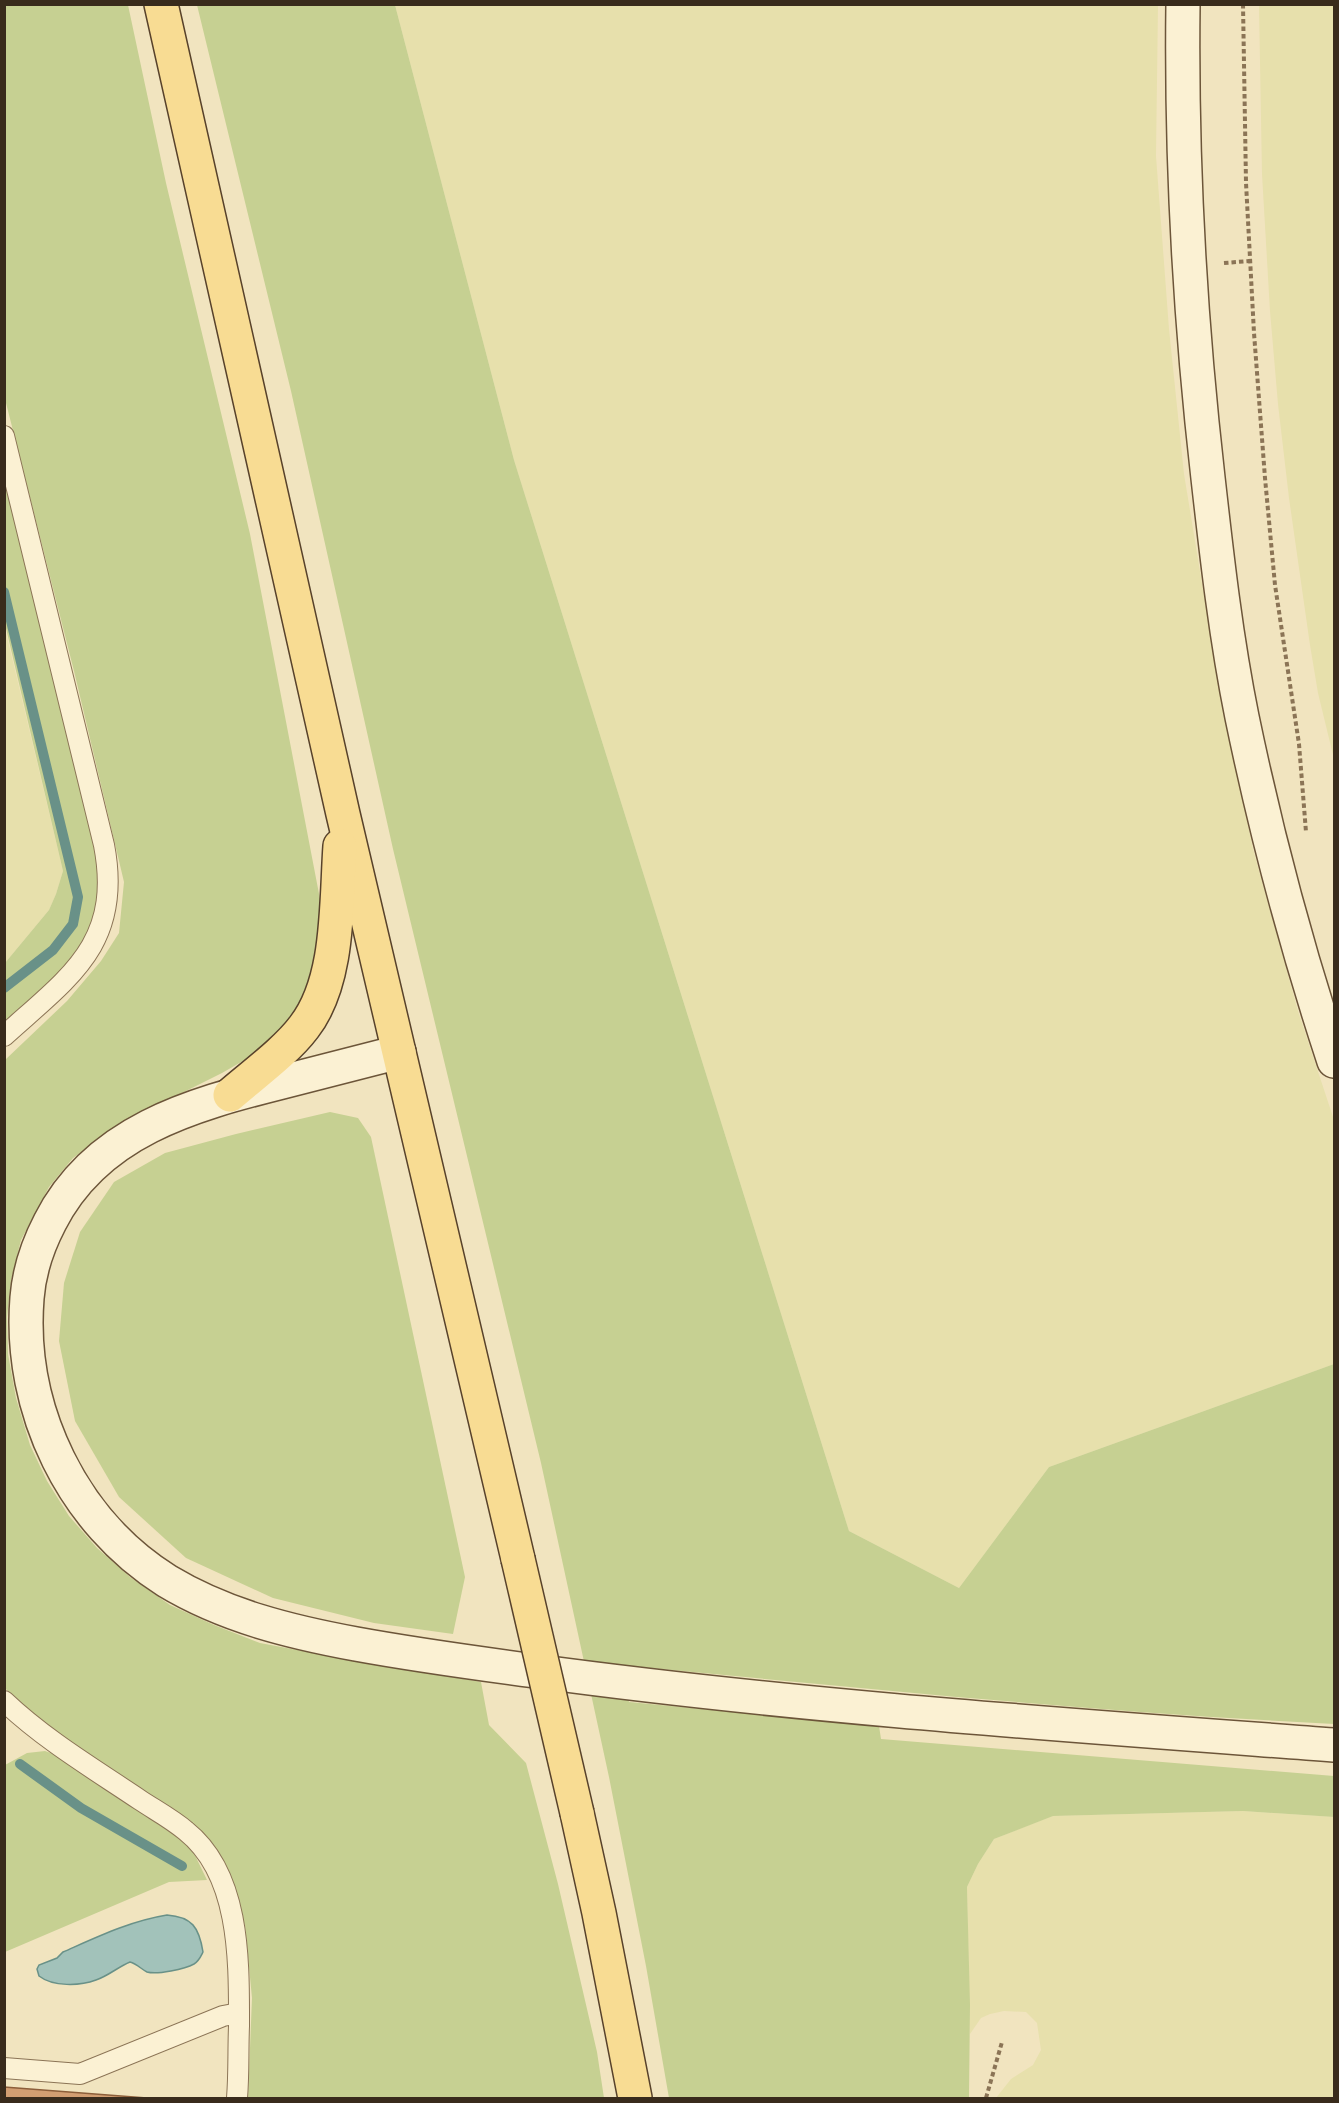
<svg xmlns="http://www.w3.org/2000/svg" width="1339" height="2103" font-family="'IBM Plex Serif',serif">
	<rect width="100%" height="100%" fill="#f1e4bf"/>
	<!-- farmland -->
	<g fill="#e7e0ac">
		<polygon points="395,5 1158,5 1156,156 1169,329 1184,474 1218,681 1253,849 1298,1011 1334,1120 1334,1364 1049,1467 959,1588 849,1531 514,460"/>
		<polygon points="1259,5 1334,5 1334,759 1318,693 1310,645 1289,498 1278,404 1270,311 1262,174"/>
		<polygon points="4,624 63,871 56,894 49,910 5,963"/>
		<polygon points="1243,1811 1334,1817 1334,2098 996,2098 1011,2079 1033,2065 1041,2050 1037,2023 1026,2012 1004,2011 990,2014 981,2018 970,2034 967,1887 978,1864 994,1839 1052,1816"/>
	</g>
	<!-- green -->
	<g fill="#c6d092">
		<polygon points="5,5 128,5 166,183 250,534 320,899 320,949 302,1010 262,1050 222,1073 122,1123 73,1158 49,1187 21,1240 11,1280 7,1317 8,1354 16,1398 30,1445 47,1481 69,1516 97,1548 130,1577 170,1605 214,1625 260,1643 356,1661 481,1682 489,1725 526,1763 558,1884 597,2052 604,2098 248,2098 252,1998 245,1925 227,1876 57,1736 18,1702 5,1688 5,1060 67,1001 101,961 119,933 124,882 74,671 5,399"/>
		<path d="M197,5h198l119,455 335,1071 110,57 90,-121 285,-103v360c-238,-12 -475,-36 -713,-59l8,37 250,24 2,13 453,37v41l-91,-6 -190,5 -59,23 -16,25 -11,23 3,118 -1,93h-300l-23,-132 -37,-189 -68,-314 -148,-614 -102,-458z"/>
		<path d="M4,469l94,385c1,15 5,32 2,46 -10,55 -56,90 -95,126v-63l44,-53 7,-16 7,-23 -58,-247z"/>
		<polygon points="330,1112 358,1118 371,1137 465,1577 453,1634 374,1623 273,1598 186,1558 119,1497 75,1421 59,1341 64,1283 80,1232 114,1182 165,1153 236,1134"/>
		<polygon points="45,1751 62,1757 189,1843 207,1880 169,1882 5,1952 5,1765 27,1753"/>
	</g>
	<!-- water -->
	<path fill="#a2c2ba" stroke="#699188" stroke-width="1.5" d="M167,1915c25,2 32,12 36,37 -2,4 -4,9 -9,12 -9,5 -37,11 -47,8 -6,-3 -10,-8 -17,-10 -12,5 -22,14 -34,18 -16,6 -43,7 -57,-4l-2,-7 2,-4 18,-7 6,-6c34,-15 67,-31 104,-37z"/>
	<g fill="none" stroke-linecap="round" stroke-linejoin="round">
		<!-- stream -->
		<g stroke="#699188" stroke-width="10">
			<polyline points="4,592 78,897 73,924 53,950 4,988"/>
			<polyline points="20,1764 81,1808 182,1866"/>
		</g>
	</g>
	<!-- building -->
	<polygon fill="#d29e72" stroke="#8c5e3a" stroke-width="1.5" points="4,2087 147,2098 4,2098"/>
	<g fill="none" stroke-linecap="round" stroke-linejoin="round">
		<!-- lane casing -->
		<g stroke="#8b7456" stroke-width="22">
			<g id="lane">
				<path d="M4,436l100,409c19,99 -35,132 -100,191"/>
				<path d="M4,1701c41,39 90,68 136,99 15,10 32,19 46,31 55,44 53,131 53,195 -1,24 0,48 -2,72"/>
				<polyline points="4,2068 80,2074 223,2016 239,2013"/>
			</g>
		</g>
		<!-- secondary casing -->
		<g stroke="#6c5539" stroke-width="36">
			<g id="secondary">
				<path d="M1183,4c-2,158 7,317 25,474 9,80 18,160 34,239 24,116 55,232 92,344"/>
				<path d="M399,1052c-39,10 -78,20 -117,30 -91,23 -186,49 -232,140 -12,23 -21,50 -23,76 -9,112 46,224 140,283 58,35 124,51 189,63 60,11 119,19 179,27 266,36 532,54 799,74"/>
			</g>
		</g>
		<!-- primary casing -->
		<g stroke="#58422b" stroke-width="36">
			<g id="primary">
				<polyline points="161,4 343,814 518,1559"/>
				<path d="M230,1095c23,-20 56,-44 74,-68 36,-46 32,-125 36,-181"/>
				<polyline points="577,1813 599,1913 635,2098"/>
			</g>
		</g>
		<!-- path -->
		<g stroke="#8b7456" stroke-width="4" stroke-dasharray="4.5 3" stroke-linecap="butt">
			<polyline points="1243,4 1246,183 1254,333 1265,478 1275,585 1299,744 1306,832"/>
			<polyline points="1224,263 1250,261"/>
			<polyline points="986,2098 1002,2042"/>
		</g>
		<!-- lane -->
		<use href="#lane" stroke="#fbf1d3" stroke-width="20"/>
		<!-- secondary -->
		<use href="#secondary" stroke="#fbf1d3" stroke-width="33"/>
		<!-- primary -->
		<use href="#primary" stroke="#f8dc93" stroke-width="33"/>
		<!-- primary-bridge casing -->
		<g stroke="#58422b" stroke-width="36" stroke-linecap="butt">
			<polyline id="primary-bridge" points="518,1559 577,1813"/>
		</g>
		<!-- primary-bridge -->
		<use href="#primary-bridge" stroke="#f8dc93" stroke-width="33"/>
	</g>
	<!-- border -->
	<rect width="1339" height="2103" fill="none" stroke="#392b1c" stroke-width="12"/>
</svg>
